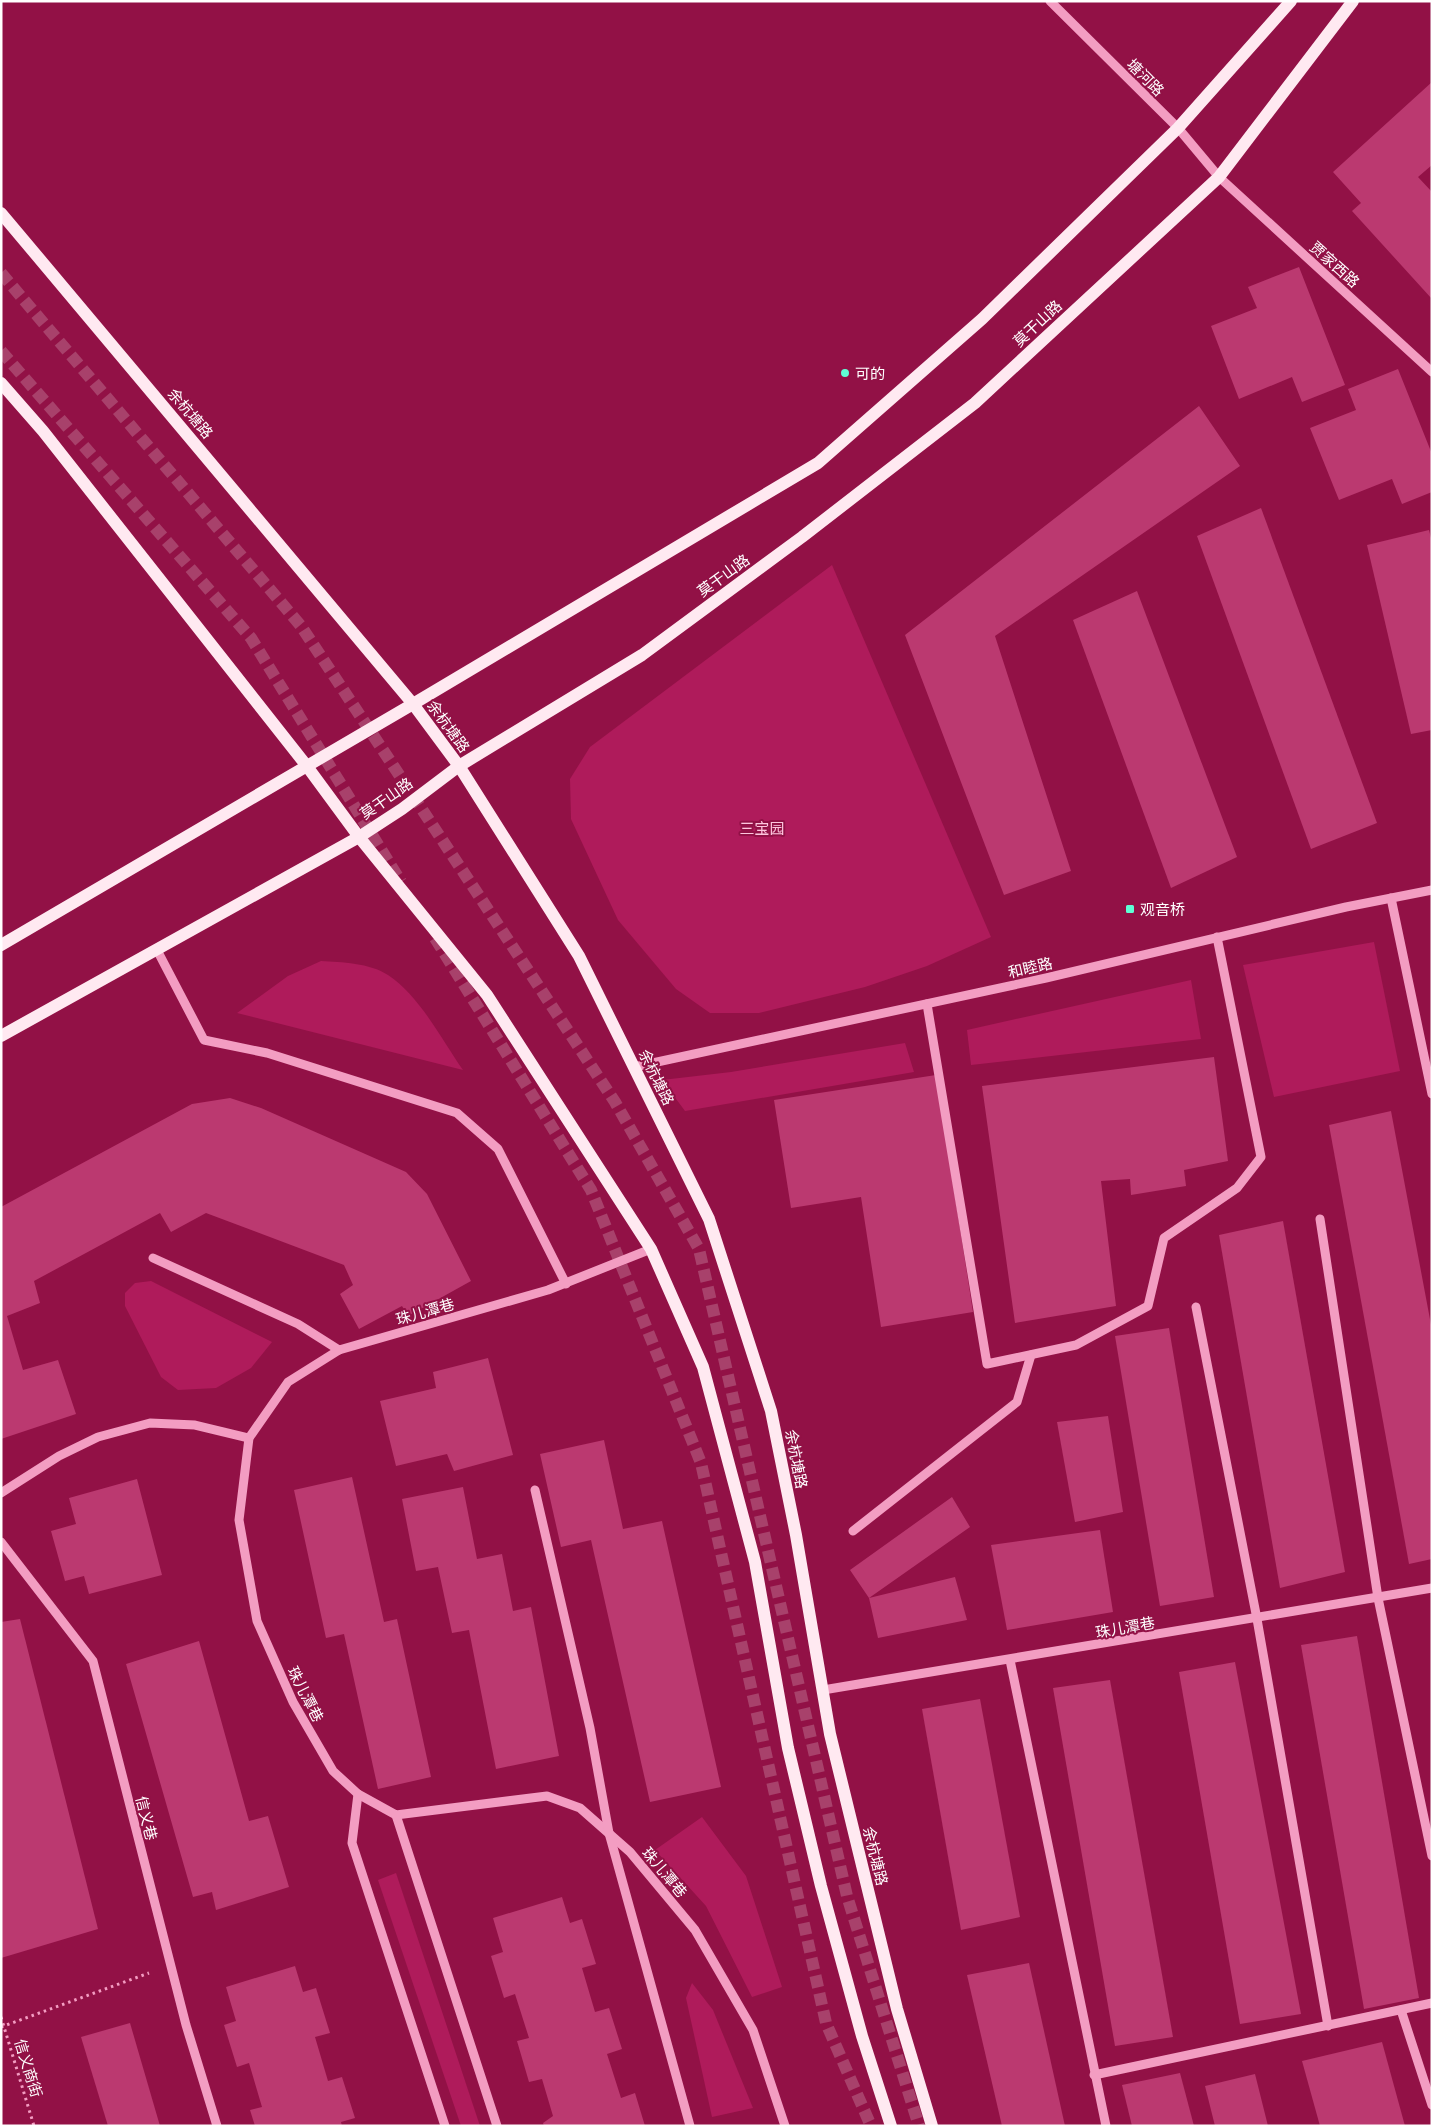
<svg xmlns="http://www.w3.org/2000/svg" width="1433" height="2127" font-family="Commissioner,'Noto Sans SC',sans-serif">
	<rect width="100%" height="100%" fill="#921146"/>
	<!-- green -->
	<g fill="#af1b5b">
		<polygon points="832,565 991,937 927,966 865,987 759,1013 710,1013 676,989 618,920 571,819 570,779 590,747"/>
		<polygon points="1374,942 1400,1071 1274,1097 1243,965"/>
		<path d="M321,961c20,1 49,2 67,14 31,20 54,65 75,95l-226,-57 51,-37z"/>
		<polygon points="1191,980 1201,1039 971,1065 967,1030"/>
		<polygon points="905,1043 914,1072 685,1111 662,1080 731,1072"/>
		<polygon points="151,1281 272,1342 251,1368 216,1388 178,1390 161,1377 125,1306 125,1293 135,1283"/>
		<polygon points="702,1817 746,1876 782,1987 752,1997 706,1906 655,1850"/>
		<polygon points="396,1873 480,2126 461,2126 378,1880"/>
		<polygon points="692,1983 713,2010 753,2108 712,2117 686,1998"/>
	</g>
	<!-- building -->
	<g fill="#bb3970">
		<polygon points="1432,82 1432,165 1418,177 1432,192 1432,299 1352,211 1361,203 1333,172"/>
		<polygon points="1299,267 1345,385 1302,402 1292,377 1239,399 1211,326 1257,308 1248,287"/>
		<polygon points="1398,369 1432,454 1432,492 1402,504 1392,479 1339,500 1310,428 1356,410 1348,389"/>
		<polygon points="1199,406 1240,466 995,636 1071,871 1004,895 905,635"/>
		<polygon points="1261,508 1377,823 1311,849 1197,536"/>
		<polygon points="1429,530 1432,542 1432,730 1411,734 1367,545"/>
		<polygon points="1137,591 1237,857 1171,888 1073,620"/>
		<polygon points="1214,1057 1228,1161 1184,1170 1186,1186 1131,1195 1130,1179 1101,1181 1116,1306 1015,1323 982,1086"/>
		<polygon points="936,1075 973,1312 881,1327 861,1197 791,1208 774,1100"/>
		<polygon points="230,1098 261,1108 406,1172 427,1194 471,1281 408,1316 402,1306 359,1329 340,1294 353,1285 344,1265 206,1213 171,1232 160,1213 34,1281 40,1303 7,1316 23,1370 58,1360 76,1414 1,1439 1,1207 192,1104"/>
		<polygon points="1391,1111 1432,1330 1432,1559 1409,1564 1329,1125"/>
		<polygon points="1283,1221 1345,1572 1280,1588 1219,1235"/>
		<polygon points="1169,1328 1214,1597 1160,1606 1115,1336"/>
		<polygon points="488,1358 513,1455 454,1471 447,1454 396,1466 380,1401 436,1388 433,1372"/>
		<polygon points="1108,1416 1123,1512 1075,1522 1057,1422"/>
		<polygon points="604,1440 623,1529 662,1521 721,1787 650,1802 591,1540 561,1547 540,1454"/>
		<polygon points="352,1477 384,1622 397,1619 431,1777 378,1789 344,1634 326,1638 294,1490"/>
		<polygon points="137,1479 162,1575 89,1594 84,1576 65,1581 51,1531 76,1524 69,1498"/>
		<polygon points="463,1487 477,1559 502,1554 513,1611 531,1607 559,1756 496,1769 469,1630 452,1633 438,1567 416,1571 402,1499"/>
		<polygon points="952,1497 970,1527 869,1598 955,1577 967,1620 878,1638 869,1598 850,1570"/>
		<polygon points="1100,1530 1113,1612 1007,1630 991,1545"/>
		<polygon points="20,1619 98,1929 1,1958 1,1622"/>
		<polygon points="1357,1636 1419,1998 1364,2009 1301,1645"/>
		<polygon points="199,1641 249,1821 268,1816 289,1887 216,1910 212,1892 193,1897 126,1664"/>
		<polygon points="1235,1662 1301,2014 1240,2024 1179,1672"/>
		<polygon points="1110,1680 1173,2037 1115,2046 1053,1688"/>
		<polygon points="980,1699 1020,1917 961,1930 922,1709"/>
		<polygon points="562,1897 570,1923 582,1919 596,1964 582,1968 595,2012 609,2008 622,2049 607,2054 621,2098 635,2093 645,2126 544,2126 543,2123 553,2116 542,2079 529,2082 517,2041 529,2038 515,1994 504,1998 491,1956 503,1952 493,1918"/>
		<polygon points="1029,1963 1065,2126 1002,2126 967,1975"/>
		<polygon points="295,1966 303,1992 316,1988 330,2033 315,2037 328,2081 342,2077 355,2118 341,2122 342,2126 255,2126 250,2110 262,2107 249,2063 237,2067 224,2025 236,2021 226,1987"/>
		<polygon points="130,2023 160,2126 108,2126 81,2037"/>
		<polygon points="1382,2042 1405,2126 1320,2126 1302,2061"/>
		<polygon points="1180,2073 1194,2126 1132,2126 1122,2085"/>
		<polygon points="1255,2074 1268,2126 1215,2126 1205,2086"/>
	</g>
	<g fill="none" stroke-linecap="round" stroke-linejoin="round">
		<!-- major-tunnel -->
		<g stroke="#a8416b" stroke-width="12" stroke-dasharray="12 6" stroke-linecap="butt">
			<polyline points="1,273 301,626 615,1102 699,1249 847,1896 919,2126"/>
			<polyline points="1,351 251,638 401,882"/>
			<polyline points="435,938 591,1190 701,1463 826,2023 871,2126"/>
		</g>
		<!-- path -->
		<g stroke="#f39dc2" stroke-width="3" stroke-dasharray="2.5 4" stroke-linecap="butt">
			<polyline points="1,2017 34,2126"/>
			<polyline points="1,2027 149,1973"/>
		</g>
		<!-- minor -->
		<g stroke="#f39dc2" stroke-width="9">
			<polyline points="1050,1 1178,128 1219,177 1432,372"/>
			<polyline points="1391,898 1432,1094"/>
			<polyline points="157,950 204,1040 267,1053 457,1113 498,1149 566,1284"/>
			<polyline points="927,1004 987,1364 1076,1345 1148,1306 1164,1238 1237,1188 1261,1157 1217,937"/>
			<polyline points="634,1067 1046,978 1346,907 1432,890"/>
			<polyline points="1320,1219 1378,1598 1432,1856"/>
			<polyline points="651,1249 548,1290 339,1350 288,1382 249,1438 239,1520 257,1621 293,1702 333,1771 358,1794 396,1815 547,1796 580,1808 630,1852 695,1930 753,2030 785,2126"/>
			<polyline points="153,1258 298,1324 339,1350"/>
			<polyline points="1196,1307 1257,1619 1328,2026"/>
			<polyline points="535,1490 590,1728 609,1833 690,2126"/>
			<polyline points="1,1493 59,1456 98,1437 150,1423 195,1425 249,1438"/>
			<polyline points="853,1531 1017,1402 1031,1355"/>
			<polyline points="1,1542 93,1661 186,2025 217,2126"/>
			<polyline points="1010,1660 1106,2126"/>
			<polyline points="823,1690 1432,1588"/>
			<polyline points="358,1794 352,1843 445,2126"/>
			<polyline points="396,1815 497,2126"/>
			<polyline points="1401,2010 1432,2105"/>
			<polyline points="1094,2075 1432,2003"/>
		</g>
		<!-- major -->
		<g stroke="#ffe9f1" stroke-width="12">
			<polyline points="1,213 413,704 459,766 579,956 709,1219 771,1411 796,1535 830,1734 897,2009 932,2126"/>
			<polyline points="1,383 43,431 306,765 359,837 487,995 651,1249 703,1367 755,1562 788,1748 821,1886 862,2036 891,2126"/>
			<polyline points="1,945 413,704 818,463 982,319 1178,128 1291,1"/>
			<polyline points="1,1036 359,837 402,809 459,766 642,655 802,537 975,403 1219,177 1353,1"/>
		</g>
	</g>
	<!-- markers -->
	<g fill="#5fffd5" stroke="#921146" stroke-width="2">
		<circle cx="845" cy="373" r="5"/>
		<rect x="1125" y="904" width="10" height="10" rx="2.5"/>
	</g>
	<g text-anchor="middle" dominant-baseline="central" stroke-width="4" stroke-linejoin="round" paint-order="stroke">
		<!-- street labels -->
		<g font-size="15" fill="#fff" stroke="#921146">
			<text transform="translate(1146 77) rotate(45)">塘河路</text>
			<text transform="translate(1335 264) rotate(42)">贾家西路</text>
			<text transform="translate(1037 323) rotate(-43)">莫干山路</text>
			<text transform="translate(191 413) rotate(50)">余杭塘路</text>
			<text transform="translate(723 575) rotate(-36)">莫干山路</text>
			<text transform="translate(449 726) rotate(54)">余杭塘路</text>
			<text transform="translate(386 798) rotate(-35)">莫干山路</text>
			<text transform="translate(1030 967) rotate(-13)">和睦路</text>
			<text transform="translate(657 1077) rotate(64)">余杭塘路</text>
			<text transform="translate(425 1311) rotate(-16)">珠儿潭巷</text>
			<text transform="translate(797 1459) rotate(79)">余杭塘路</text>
			<text transform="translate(1125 1627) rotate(-10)">珠儿潭巷</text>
			<text transform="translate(306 1694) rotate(63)">珠儿潭巷</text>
			<text transform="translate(147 1818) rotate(76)">信义巷</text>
			<text transform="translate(876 1856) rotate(76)">余杭塘路</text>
			<text transform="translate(665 1872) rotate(50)">珠儿潭巷</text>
			<text transform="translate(29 2068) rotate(73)">信义商街</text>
		</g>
		<!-- poi labels -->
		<g font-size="15" fill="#fff" stroke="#921146" text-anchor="start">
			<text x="855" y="373">可的</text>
			<text x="1140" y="909">观音桥</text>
		</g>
		<!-- park labels -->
		<g font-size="15" fill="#fdc5dd" stroke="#921146">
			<text x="762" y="828">三宝园</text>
		</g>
	</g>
	<!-- border -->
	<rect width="1433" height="2127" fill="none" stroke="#ffffff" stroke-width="5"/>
</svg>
